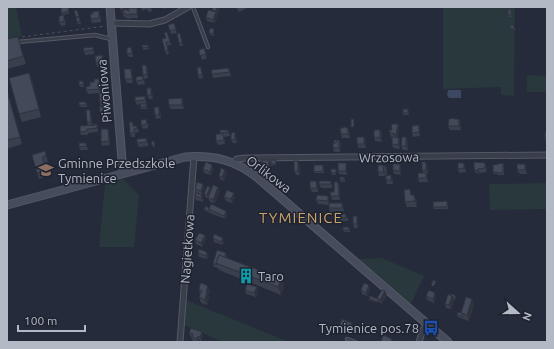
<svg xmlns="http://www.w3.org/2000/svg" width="554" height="349" font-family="Ubuntu,sans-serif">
	<rect width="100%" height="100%" fill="#252b3a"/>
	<!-- green -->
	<g fill="#28383c">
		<polygon points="7,7 16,7 22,36 7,39"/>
		<polygon points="443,7 515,7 514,96 501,95 501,87 443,89"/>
		<polygon points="527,75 547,76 547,92 527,92"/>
		<polygon points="123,179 139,195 134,247 99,247 105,185"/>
		<polygon points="547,183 547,209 490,210 489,184"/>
		<polygon points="382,258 424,276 411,304 358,259"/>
		<polygon points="186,300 289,342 223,342 184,325"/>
	</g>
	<!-- water -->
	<polygon fill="#3c4762" points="448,90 461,90 461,98 449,98 447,95"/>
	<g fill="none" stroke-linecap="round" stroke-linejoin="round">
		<!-- lane casing -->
		<g stroke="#545966" stroke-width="4.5">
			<g id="lane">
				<polyline points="193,7 208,47"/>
				<polyline points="17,42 95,35 111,39"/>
				<polyline points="347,339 355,342"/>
			</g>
		</g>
		<!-- street casing -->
		<g stroke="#545966" stroke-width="7">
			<g id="street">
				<polyline points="111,23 149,24 165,20 188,7"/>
				<polyline points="233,163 237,159 246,158 547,155"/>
				<polyline points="180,342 194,156"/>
				<polyline points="419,342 423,330 427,324"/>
			</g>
		</g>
		<!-- secondary casing -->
		<g stroke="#545966" stroke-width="9">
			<g id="secondary">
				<polyline points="110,7 123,173"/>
				<path d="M7,205l178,-48c30,-2 50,3 73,21l190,164"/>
			</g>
		</g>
		<!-- path -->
		<polyline stroke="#455359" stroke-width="1" stroke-dasharray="3 3" stroke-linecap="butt" points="22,37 106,26"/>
		<!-- lane -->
		<use href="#lane" stroke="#393e4b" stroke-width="2.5"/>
		<!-- street -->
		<use href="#street" stroke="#393e4b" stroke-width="5"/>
		<!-- secondary -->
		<use href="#secondary" stroke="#474c5d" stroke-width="7"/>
	</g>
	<!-- wall -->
	<g fill="#393f4d">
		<polygon points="61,7 69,7 69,14 65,14 66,15 62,15"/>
		<polygon points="119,7 130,7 129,8 137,8 138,12 138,18 130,18 129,19 124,17"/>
		<polygon points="140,7 151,7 152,11 148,12 147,9 143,11"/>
		<polygon points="162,7 166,7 167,8 163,9"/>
		<polygon points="213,7 220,7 217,15 217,16 215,23 207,21 206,17 212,11 212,10"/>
		<polygon points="236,7 247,7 247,8 239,12"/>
		<polygon points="77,10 81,24 78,24 74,11"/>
		<polygon points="512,11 512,17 508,17 508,15"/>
		<polygon points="100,15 101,22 92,23 91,19"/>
		<polygon points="65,19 66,25 61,26 59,22"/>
		<polygon points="174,23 177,33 171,34 170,31"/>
		<polygon points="515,27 515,30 511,30 510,28"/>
		<polygon points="214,31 214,36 210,35 209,33"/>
		<polygon points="169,36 171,45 167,46 169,54 167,55 165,51 166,38"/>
		<polygon points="18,37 26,64 7,69 7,39"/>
		<polygon points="181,37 183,46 180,46 179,43"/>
		<polygon points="148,45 149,49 143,50 143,48"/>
		<polygon points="93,47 94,54 85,55 84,51"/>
		<polygon points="204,48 207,58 202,60 199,50"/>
		<polygon points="133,51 133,57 129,57 127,54"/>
		<polygon points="102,55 104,59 104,66 97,67 96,63"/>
		<polygon points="148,68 148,78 144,79 143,75"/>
		<polygon points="131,69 132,73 133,83 127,83 125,79"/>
		<polygon points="202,71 203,78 199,79 198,75"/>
		<polygon points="230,72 231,76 213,78 212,74"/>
		<polygon points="32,80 41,117 22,122 19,114"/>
		<polygon points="144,80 145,84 138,85 136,81"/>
		<polygon points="84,83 84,87 80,87 79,85"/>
		<polygon points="100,83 101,93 107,96 108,106 107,106 108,110 109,122 105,122 104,116 101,116 100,112 101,107 100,103 99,93 88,94 86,90 90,86"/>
		<polygon points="151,88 152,92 153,99 149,99 147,95"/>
		<polygon points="7,89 22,144 7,149"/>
		<polygon points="145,96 146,100 147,109 141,109 140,104 137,105 135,101"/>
		<polygon points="182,98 183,102 184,109 170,109 169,105"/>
		<polygon points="87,104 87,107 80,107 79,105"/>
		<polygon points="159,107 160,110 161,118 156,119 155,115"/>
		<polygon points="408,109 409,115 403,115 403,113"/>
		<polygon points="91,114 92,124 97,124 98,132 88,133 88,135 81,135 80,132 88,126 87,122"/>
		<polygon points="454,119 459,119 461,123 461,130 450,130 448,126"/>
		<polygon points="148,123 148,128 143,129 141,125"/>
		<polygon points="398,124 399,127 398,137 399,138 400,141 400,149 393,148 392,144 395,137 391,137 390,133"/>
		<polygon points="419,125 420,129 420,136 413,137 412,133"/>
		<polygon points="134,126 137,126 139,132 135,133 135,137 131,137 130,133"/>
		<polygon points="346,128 350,132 350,138 342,138 341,134"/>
		<polygon points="220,130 228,130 230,136 224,137 225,144 218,145 216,141 220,134"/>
		<polygon points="380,130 382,134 382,142 375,141 374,137"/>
		<polygon points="547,132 547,142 546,142 545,138"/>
		<polygon points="109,133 110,145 102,146 101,142"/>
		<polygon points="236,136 237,143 233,143 231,140"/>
		<polygon points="406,137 408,141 408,150 403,150 401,146"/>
		<polygon points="366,141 366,148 359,148 357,144"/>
		<polygon points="148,142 148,146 139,147 137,143"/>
		<polygon points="86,143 88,150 80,150 79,147"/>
		<polygon points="341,143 340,152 334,152 333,148"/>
		<polygon points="45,151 48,162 44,163 48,176 39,179 32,155"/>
		<polygon points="269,160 270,164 271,172 264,172 262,168"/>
		<polygon points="276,160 276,165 271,166 271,164"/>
		<polygon points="464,163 465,167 466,172 459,173 458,169"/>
		<polygon points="503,163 504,165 504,175 498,175 497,174 494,174 493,172"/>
		<polygon points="300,165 300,175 296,175 294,171"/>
		<polygon points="323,165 324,173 315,173 314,172"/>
		<polygon points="383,165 384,167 387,168 387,175 385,175 385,176 379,176 378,172"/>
		<polygon points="428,166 428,174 426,174 427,177 428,182 419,182 418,178 423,173 422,170"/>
		<polygon points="486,166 487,172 480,173 479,174 476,173 474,169"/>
		<polygon points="347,167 347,175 339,174 338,171"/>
		<polygon points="401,168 401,175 394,174 393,170"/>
		<polygon points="517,168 527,168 527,174 520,174 518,172"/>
		<polygon points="203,169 214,169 211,175 204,173"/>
		<polygon points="336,169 336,175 332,175 331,173"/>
		<polygon points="225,170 227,174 224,181 221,180 219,176"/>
		<polygon points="345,179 345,182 340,182 340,180"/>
		<polygon points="393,179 393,184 387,184 386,180"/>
		<polygon points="319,181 332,184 332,188 321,188 319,184"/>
		<polygon points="203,184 204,188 202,195 196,193 195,189"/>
		<polygon points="318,184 318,192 312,192 310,188"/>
		<polygon points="340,186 340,200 332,200 331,196"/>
		<polygon points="210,187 211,190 218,187 220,191 215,203 210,202 208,198 206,198 204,194"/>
		<polygon points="414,195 417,201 417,207 407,207 405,202"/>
		<polygon points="195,196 204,199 203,202 196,200"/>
		<polygon points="328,196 329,200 329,203 342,203 344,211 330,212 329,208 329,205 318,204 316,200"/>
		<polygon points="224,197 235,197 232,203 226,201"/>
		<polygon points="448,203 448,209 434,209 433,207"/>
		<polygon points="209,208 226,211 227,215 225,219 205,211 204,209"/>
		<polygon points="334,214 348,218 348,221 339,221 339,224 336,224 334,220"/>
		<polygon points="358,220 358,228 354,228 353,224"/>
		<polygon points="350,229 350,232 344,232 343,230"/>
		<polygon points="205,235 206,239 202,247 196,244 195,240"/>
		<polygon points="213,238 224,242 223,245 214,242"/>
		<polygon points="198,253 209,256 207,259 199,257"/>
		<polygon points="226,253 227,258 284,287 281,295 219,270 218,268 214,267 213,263"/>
		<polygon points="369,285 370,289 367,296 362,294 361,290"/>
		<polygon points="199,289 210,291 208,295 209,298 207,305 201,303 199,297 200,294"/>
		<polygon points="245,290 258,291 256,297 246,294"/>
		<polygon points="435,293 436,297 434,303 427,300 426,296"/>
		<polygon points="387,295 382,304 378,301 378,303 369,300 369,298 377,298"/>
		<polygon points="455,295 456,297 455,300 454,300 451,309 446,308 445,304"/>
		<polygon points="472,299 474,305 469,321 458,317 457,315 461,313"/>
		<polygon points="352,323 353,325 350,333 345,330 340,329 339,327"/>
		<polygon points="189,333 203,336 201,341 199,340 198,342 196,342 193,341"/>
	</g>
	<!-- shaded-wall -->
	<g fill="#2e333e">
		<polygon points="125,7 130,7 123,14 121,10"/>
		<polygon points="217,7 220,7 217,15 216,11"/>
		<polygon points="137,8 138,12 138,18 137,14"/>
		<polygon points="216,12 217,16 215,23 213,20"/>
		<polygon points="18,37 20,44 26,64 23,56"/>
		<polygon points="131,47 133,51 133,57 132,53"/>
		<polygon points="102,55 104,59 104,66 103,62"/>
		<polygon points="146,65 148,68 148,78 147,74"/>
		<polygon points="131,69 132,73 133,83 132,79"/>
		<polygon points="29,73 32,80 41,117 39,109"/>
		<polygon points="99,79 100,83 101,93 99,89"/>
		<polygon points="151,88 152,92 153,99 151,95"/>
		<polygon points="7,89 22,144 20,137 7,91"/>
		<polygon points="106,92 107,96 108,106 106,102"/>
		<polygon points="182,98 183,102 184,109 182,105"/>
		<polygon points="107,106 108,110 109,122 107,118"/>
		<polygon points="159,107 160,110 161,118 159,115"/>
		<polygon points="90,110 91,114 92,125 91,122"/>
		<polygon points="459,119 461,123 461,130 459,126"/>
		<polygon points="398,124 399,127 398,139 396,135"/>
		<polygon points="419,125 420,129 420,136 419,132"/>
		<polygon points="348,128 350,132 350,138 348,134"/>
		<polygon points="108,129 109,133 110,145 109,141"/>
		<polygon points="380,130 382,134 382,142 380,138"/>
		<polygon points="235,132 236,136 237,143 235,139"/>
		<polygon points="364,137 366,141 366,148 364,144"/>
		<polygon points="406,137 408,141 408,150 406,146"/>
		<polygon points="399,138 400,141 400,149 398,145"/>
		<polygon points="339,140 341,143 340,152 339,148"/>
		<polygon points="269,160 270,164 271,172 269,168"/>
		<polygon points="298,161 300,165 300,175 298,171"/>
		<polygon points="426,162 428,166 428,174 426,170"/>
		<polygon points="346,163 347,167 347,175 346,171"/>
		<polygon points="464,163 465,167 466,172 464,168"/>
		<polygon points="485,163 486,166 487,172 485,168"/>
		<polygon points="400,164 401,168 401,175 400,171"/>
		<polygon points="525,164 527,168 527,174 525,170"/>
		<polygon points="212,165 214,169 211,175 210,172"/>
		<polygon points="478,169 480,173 479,174 477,171"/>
		<polygon points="225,170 227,174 224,181 222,177"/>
		<polygon points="391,175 393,179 393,184 391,180"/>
		<polygon points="316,181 318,184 318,192 317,188"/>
		<polygon points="338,182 340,186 340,200 339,196"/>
		<polygon points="203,184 204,188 202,195 201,191"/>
		<polygon points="210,187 211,191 208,198 207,195"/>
		<polygon points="218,187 220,191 215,203 213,200"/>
		<polygon points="234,193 235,197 232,203 231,199"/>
		<polygon points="202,195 204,199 203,202 201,198"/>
		<polygon points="414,195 417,201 417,207 415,201"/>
		<polygon points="328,196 329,200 329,205 328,201"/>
		<polygon points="226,211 227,215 225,219 224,216"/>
		<polygon points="357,216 358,220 358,228 357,224"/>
		<polygon points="205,235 206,239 202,247 201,243"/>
		<polygon points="223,238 224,242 223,245 221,242"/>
		<polygon points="207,252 209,256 207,259 206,256"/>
		<polygon points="282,279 284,287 281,295 278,287"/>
		<polygon points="436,281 436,283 434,288 434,286"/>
		<polygon points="369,285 370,289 367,296 366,293"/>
		<polygon points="208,286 210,291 208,295 209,298 207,305 205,300 206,292"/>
		<polygon points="257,287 258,291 256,297 254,293"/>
		<polygon points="385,291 387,295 382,304 380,300"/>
		<polygon points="435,293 436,297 434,303 433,299"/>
		<polygon points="452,296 454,300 451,309 449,305"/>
		<polygon points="472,299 474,305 469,321 467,315"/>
		<polygon points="352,323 353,325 350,333 349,331"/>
		<polygon points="202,332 203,336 201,341 200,337"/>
		<polygon points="198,336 199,340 198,342 197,339"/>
	</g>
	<!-- building -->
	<g fill="#424959" stroke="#2e333e">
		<polygon points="61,7 68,7 69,12 65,12 65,13 61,13"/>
		<polygon points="119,7 125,7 121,10"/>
		<polygon points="213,7 217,7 216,11 212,10"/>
		<polygon points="129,8 137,8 137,14 129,14 128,15 123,13 124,9 129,11"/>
		<rect x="508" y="9" width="3" height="6"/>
		<polygon points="77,10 79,16 76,17 74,11"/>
		<polygon points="208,10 216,12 213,20 206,17"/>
		<polygon points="99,11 99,18 91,19 90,14 93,14 92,12"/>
		<polygon points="64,15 64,22 59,22 59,16"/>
		<polygon points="79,17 80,22 77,22 76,18"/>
		<polygon points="174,23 176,29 170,31 168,25"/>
		<polygon points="510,25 514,25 514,29 510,28"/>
		<polygon points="210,28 214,29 213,34 209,33"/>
		<polygon points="167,32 170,42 166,42 168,50 165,51 162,39 166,38 164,33"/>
		<polygon points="180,33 182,42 179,43 177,34"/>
		<polygon points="18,37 23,56 7,61 7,39"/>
		<polygon points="142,45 148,45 148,47 143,48"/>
		<polygon points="93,47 93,50 84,51 83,48"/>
		<polygon points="131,47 132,53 127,54 127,48"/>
		<polygon points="204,48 206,54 200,56 199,50"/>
		<polygon points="102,55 103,62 96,63 95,56"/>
		<polygon points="142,65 146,65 147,74 143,75"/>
		<polygon points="201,67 202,75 198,75 197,68"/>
		<polygon points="228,68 230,72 212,74 211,70"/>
		<polygon points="124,69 131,69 132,79 125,79"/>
		<polygon points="29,73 39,109 19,114 9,78"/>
		<polygon points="143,76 143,80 136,81 136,77"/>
		<polygon points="94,79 99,79 99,89 86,90 86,87 90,86 90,82 94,82"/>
		<rect x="79" y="81" width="4" height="4"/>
		<rect x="147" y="88" width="4" height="7"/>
		<polygon points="7,91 20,137 7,140"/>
		<polygon points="106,92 106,102 100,103 99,93"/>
		<polygon points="145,96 145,100 135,101 135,97"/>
		<polygon points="182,98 182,105 169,105 168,99"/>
		<rect x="79" y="102" width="7" height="3"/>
		<polygon points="140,104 146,104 146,107 141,107"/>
		<polygon points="107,106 107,118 104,118 103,112 100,112 99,107"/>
		<polygon points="154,107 159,107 159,115 155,115"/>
		<rect x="403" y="109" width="5" height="4"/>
		<polygon points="86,110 90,110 91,122 87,122"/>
		<polygon points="453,118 454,119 459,119 459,126 448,126 449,119"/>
		<polygon points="146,119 147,124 141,125 141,120"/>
		<rect x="351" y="119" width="3" height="8"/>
		<polygon points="129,122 133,122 133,126 137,126 137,128 134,129 134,133 130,133"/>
		<polygon points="92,124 97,124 98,127 97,125 92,125"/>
		<polygon points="391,124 398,124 396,135 394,135 394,133 390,133 389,130 392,130"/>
		<polygon points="97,125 97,128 87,129 87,131 80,132 80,126"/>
		<polygon points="419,125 419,132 412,133 412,126"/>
		<polygon points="343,127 346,127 346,128 348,128 348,134 341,134 340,128 343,128"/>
		<polygon points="101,129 108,129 109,141 101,142"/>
		<polygon points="220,130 228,130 228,132 220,133"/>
		<polygon points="374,130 380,130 380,138 374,137"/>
		<polygon points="235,132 235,139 231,140 231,133"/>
		<rect x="545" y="132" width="2" height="6"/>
		<polygon points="216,134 223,134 224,140 216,141"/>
		<rect x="357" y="137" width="7" height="7"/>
		<polygon points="392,137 399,138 398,145 392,144"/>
		<polygon points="402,137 406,137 406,146 401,146"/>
		<polygon points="146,138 147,142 137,143 137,139"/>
		<polygon points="334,140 337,140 336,143 334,143"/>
		<polygon points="337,140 339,140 339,148 333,148 333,143 336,143"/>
		<polygon points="154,141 155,147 153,147 151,142"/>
		<polygon points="79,143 86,143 86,146 79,147"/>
		<polygon points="45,151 46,156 42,157 46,171 37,173 32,155"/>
		<rect x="262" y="160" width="7" height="8"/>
		<rect x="271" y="160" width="5" height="4"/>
		<rect x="294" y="161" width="4" height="10"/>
		<polygon points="206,162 212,165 210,172 203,169"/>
		<rect x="422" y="162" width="4" height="8"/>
		<polygon points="474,162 485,163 485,168 478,169 477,171 474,169"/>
		<rect x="338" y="163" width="8" height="8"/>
		<polygon points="458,163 464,163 464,168 458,169"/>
		<polygon points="503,163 503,173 497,173 497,172 493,172 493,165"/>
		<polygon points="393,164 400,164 400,171 393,170"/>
		<polygon points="517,164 525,164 525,170 519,170 517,168"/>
		<polygon points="314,165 323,165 323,171 314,172"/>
		<polygon points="378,165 383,165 384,172 378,172"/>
		<rect x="384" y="166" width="2" height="7"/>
		<polygon points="221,168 225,170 222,177 219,176"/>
		<rect x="331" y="169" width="5" height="4"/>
		<rect x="418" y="173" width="8" height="5"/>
		<polygon points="391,175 391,180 386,180 386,176"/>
		<rect x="340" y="177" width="4" height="3"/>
		<polygon points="310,181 316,181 317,188 310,188"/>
		<rect x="319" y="181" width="12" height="3"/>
		<polygon points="197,182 203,184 201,191 195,189"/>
		<polygon points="334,182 338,182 339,196 331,196 330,192 334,192"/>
		<polygon points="213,185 218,187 213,200 208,198"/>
		<polygon points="207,186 210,187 207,195 204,194"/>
		<polygon points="410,189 411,195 414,195 415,201 405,202 404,190"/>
		<polygon points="227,190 234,193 231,199 224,197"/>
		<polygon points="196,193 202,195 201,198 195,196"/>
		<polygon points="317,195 328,196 328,201 316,200"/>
		<polygon points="447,201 447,207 433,207 433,202"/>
		<rect x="329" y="203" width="13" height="5"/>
		<polygon points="211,204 226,211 224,216 209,209"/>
		<polygon points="206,206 209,208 209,211 204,209"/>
		<polygon points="334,214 346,214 346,218 338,217 338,221 334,220"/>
		<rect x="353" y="216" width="4" height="8"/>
		<rect x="343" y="227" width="6" height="3"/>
		<polygon points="199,233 205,235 201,243 195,240"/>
		<polygon points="214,234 223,238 221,242 213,238"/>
		<polygon points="199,249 207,252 206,256 198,253"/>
		<polygon points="217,250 226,253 224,257 219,255 216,263 217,265 213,263"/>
		<polygon points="219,255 282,279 278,287 216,263"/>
		<polygon points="433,280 436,281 434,286 431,286"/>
		<polygon points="202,283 208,286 206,292 207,292 205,300 199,297 202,291 199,289 200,284"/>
		<polygon points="364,283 369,285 366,293 361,290"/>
		<polygon points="247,284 257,287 254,293 245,290"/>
		<polygon points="382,290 385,291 380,300 377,298"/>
		<polygon points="429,290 435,293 433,299 426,296"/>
		<polygon points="448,294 452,296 449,305 445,304"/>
		<polygon points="450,294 455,295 454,298 453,298 452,296 449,295"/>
		<polygon points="370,296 378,299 377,302 369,298"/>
		<polygon points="466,297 472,299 467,315 461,313"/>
		<polygon points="458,312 461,313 463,317 457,315"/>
		<polygon points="342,319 352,323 349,331 344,328 339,327"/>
		<polygon points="191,328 202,332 200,337 198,336 197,339 192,337 193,334 189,333"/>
		<polygon points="383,335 392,339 391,342 384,342 381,341"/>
	</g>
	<!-- icons -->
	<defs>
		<g id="school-bare" transform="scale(1.2)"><path d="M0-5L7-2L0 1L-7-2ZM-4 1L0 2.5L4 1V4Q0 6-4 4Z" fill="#8d6e63" stroke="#1e2330" stroke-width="2.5" paint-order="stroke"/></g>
		<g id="building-bare" transform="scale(1.2)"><path d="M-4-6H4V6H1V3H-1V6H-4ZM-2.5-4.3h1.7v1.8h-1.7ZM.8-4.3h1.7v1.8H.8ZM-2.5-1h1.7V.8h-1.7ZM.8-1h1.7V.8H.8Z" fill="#0f9aa8" stroke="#1e2330" stroke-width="2.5" paint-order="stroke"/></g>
		<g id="bus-bare" transform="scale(1.2)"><path d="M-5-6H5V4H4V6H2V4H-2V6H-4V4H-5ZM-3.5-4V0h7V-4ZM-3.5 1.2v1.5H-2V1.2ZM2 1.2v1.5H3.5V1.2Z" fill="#1a4fb4" stroke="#1e2330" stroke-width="2.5" paint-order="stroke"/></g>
	</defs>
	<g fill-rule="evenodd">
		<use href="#school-bare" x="46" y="170"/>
		<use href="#building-bare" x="246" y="276"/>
		<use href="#bus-bare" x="431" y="328"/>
	</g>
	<g text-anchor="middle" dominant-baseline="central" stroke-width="3" stroke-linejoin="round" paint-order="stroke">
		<!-- street labels -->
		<g font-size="13" fill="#b4b9c6" stroke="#1e2330">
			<text transform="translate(104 91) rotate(-95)">Piwoniowa</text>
			<text transform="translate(389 157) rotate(-1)">Wrzosowa</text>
			<text transform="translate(269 174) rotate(37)">Orlikowa</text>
			<text transform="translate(187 249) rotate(-86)">Nagietkowa</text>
		</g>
		<!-- poi labels -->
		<g font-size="13" fill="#b4b9c6" stroke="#1e2330" text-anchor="start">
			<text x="58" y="163">Gminne Przedszkole<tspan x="58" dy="15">Tymienice</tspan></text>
			<text x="258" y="276">Taro</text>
			<text x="419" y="328" text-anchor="end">Tymienice pos.78</text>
		</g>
		<!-- quarter labels -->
		<g font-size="15" letter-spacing="1" fill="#cba26b" stroke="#1e2330">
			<text x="301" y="217">TYMIENICE</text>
		</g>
	</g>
	<!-- border -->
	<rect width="554" height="349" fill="none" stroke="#b4b9c6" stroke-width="16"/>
	<!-- north arrow -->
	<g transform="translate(518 313) rotate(111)" stroke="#1e2330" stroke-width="3" paint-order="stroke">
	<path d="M0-3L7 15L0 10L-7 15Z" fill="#b4b9c6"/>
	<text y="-6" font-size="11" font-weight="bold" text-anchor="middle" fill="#b4b9c6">N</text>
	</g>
	<!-- scale -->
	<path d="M18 325v6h67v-6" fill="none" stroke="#b4b9c6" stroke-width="2"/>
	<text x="24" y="325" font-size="12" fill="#b4b9c6" stroke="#1e2330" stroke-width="3" paint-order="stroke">100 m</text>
</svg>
